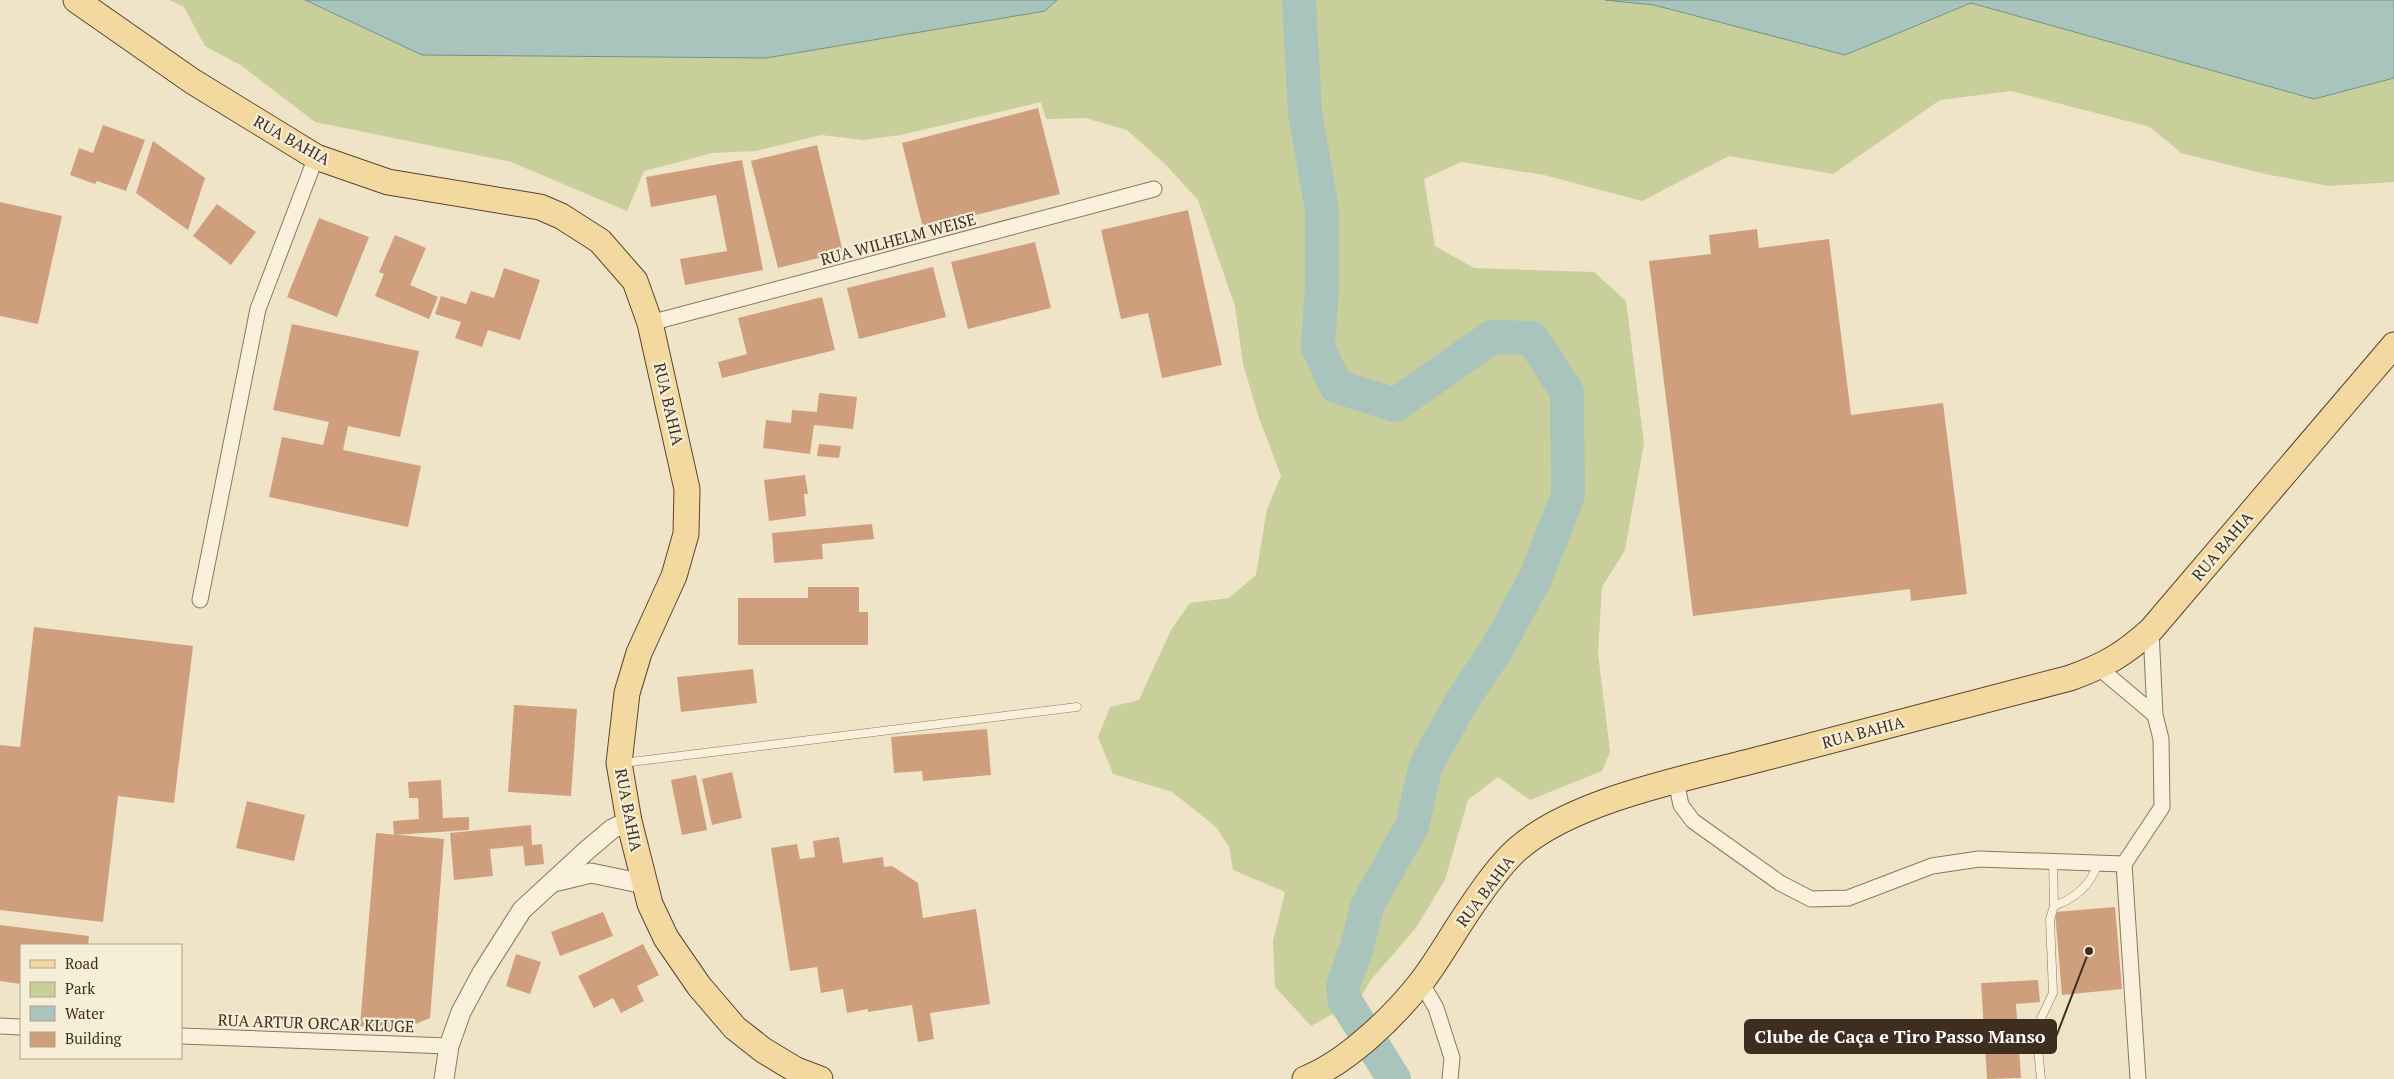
<svg xmlns="http://www.w3.org/2000/svg" width="2394" height="1079" font-family="'PT Serif',serif">
	<rect width="100%" height="100%" fill="#f0e4c8"/>
	<!-- green -->
	<polygon fill="#c9cf9b" points="169,0 305,0 422,55 1045,11 1057,0 1605,0 1654,5 1845,55 1971,3 2314,99 2394,78 2394,182 2329,186 2270,175 2181,153 2150,127 2011,91 1940,100 1833,174 1729,156 1642,201 1544,175 1461,162 1424,179 1435,246 1474,268 1594,272 1626,301 1644,443 1625,550 1602,587 1598,653 1610,752 1602,771 1530,800 1498,777 1468,800 1445,880 1415,929 1370,981 1360,999 1311,1026 1275,987 1273,941 1285,892 1233,870 1229,847 1216,827 1172,792 1113,774 1098,737 1110,707 1139,700 1171,630 1190,603 1229,598 1256,575 1267,509 1281,476 1259,418 1243,364 1235,306 1198,200 1165,164 1127,130 1085,118 1046,119 1041,102 901,135 863,140 821,135 756,151 713,153 644,171 627,211 511,162 315,122 242,66 205,46 184,7"/>
	<!-- water -->
	<g fill="#a9c4bc" stroke="#6f938a">
		<polygon points="305,0 1057,0 1045,11 766,58 422,55"/>
		<polygon points="1605,0 2394,0 2394,78 2314,99 1971,3 1845,55 1654,5"/>
	</g>
	<g fill="none" stroke-linecap="round" stroke-linejoin="round">
		<!-- river -->
		<polyline stroke="#a9c4bc" stroke-width="34" points="1299,0 1305,113 1322,210 1322,286 1318,347 1336,386 1395,405 1492,337 1532,338 1567,392 1568,495 1536,577 1498,647 1462,701 1426,765 1412,826 1368,904 1356,950 1343,985 1344,999 1394,1079"/>
	</g>
	<!-- building -->
	<g fill="#cf9f7d">
		<polygon points="1038,108 1060,194 923,228 902,143"/>
		<polygon points="103,125 145,140 126,191 97,181 95,184 70,175 79,148 93,153"/>
		<polygon points="153,141 205,178 188,230 136,193"/>
		<polygon points="817,145 843,252 778,268 751,161"/>
		<polygon points="742,160 763,270 685,285 680,259 727,251 716,195 651,207 646,177"/>
		<polygon points="0,202 62,216 38,324 0,316"/>
		<polygon points="217,204 256,232 231,265 193,236"/>
		<polygon points="1188,210 1222,365 1162,378 1148,313 1121,319 1101,230"/>
		<polygon points="319,218 369,237 337,317 287,297"/>
		<polygon points="1757,229 1759,248 1829,239 1851,415 1943,403 1967,594 1911,601 1910,589 1693,616 1649,261 1711,254 1709,235"/>
		<polygon points="395,235 426,248 410,285 438,297 429,319 375,296 384,274 379,272"/>
		<polygon points="1035,242 1051,308 968,329 951,262"/>
		<polygon points="933,267 946,317 859,339 847,288"/>
		<polygon points="504,268 540,280 520,340 488,330 482,347 455,338 461,322 435,314 441,296 466,304 471,291 494,298"/>
		<polygon points="822,297 835,350 722,378 718,362 747,354 738,318"/>
		<polygon points="292,324 419,351 400,437 348,426 343,450 421,466 408,527 269,497 282,437 323,445 329,422 273,410"/>
		<polygon points="819,393 857,397 853,429 814,425 810,454 763,448 766,420 791,423 792,410 817,412"/>
		<polygon points="819,444 841,446 839,458 817,456"/>
		<polygon points="805,475 808,494 804,494 806,516 769,521 764,480"/>
		<polygon points="872,524 874,539 822,544 823,559 774,563 772,533"/>
		<polygon points="808,587 859,587 859,612 868,612 868,645 738,645 738,598 808,598"/>
		<polygon points="34,627 193,646 174,803 118,796 103,922 0,910 0,745 20,747"/>
		<polygon points="753,669 757,703 681,712 677,677"/>
		<polygon points="514,705 577,709 571,796 508,792"/>
		<polygon points="987,729 991,775 923,781 922,771 894,773 891,737"/>
		<polygon points="732,772 742,818 712,825 702,779"/>
		<polygon points="696,775 707,830 682,835 671,780"/>
		<polygon points="441,780 443,818 469,817 469,830 394,835 393,821 419,819 418,798 409,798 408,782"/>
		<polygon points="247,801 305,815 294,861 236,848"/>
		<polygon points="531,825 532,845 542,844 544,864 525,866 523,846 490,849 493,876 454,880 450,833"/>
		<polygon points="376,833 444,839 430,1018 413,1025 388,1028 360,1026"/>
		<polygon points="839,837 843,863 883,857 884,867 892,866 918,883 923,918 976,909 990,1004 930,1013 934,1039 918,1042 912,1005 868,1012 868,1009 847,1013 843,989 821,993 817,967 790,971 771,848 797,844 800,859 815,857 813,841"/>
		<polygon points="2115,907 2122,989 2062,995 2055,912"/>
		<polygon points="603,912 613,936 560,956 551,932"/>
		<polygon points="0,925 89,936 88,945 21,945 21,984 0,981"/>
		<polygon points="643,944 659,975 637,986 644,1001 621,1013 613,998 594,1008 578,976"/>
		<polygon points="516,954 541,962 530,994 506,986"/>
		<polygon points="2038,980 2040,1002 2016,1004 2021,1078 1987,1079 1981,983"/>
	</g>
	<g fill="none" stroke-linecap="round" stroke-linejoin="round">
		<!-- service casing -->
		<g stroke="#8d765c" stroke-width="9">
			<g id="service">
				<polyline points="623,763 1077,707"/>
				<polyline points="2053,861 2054,906"/>
				<path d="M2041,1079l-5,-50 17,-36 -3,-74 4,-13c22,-8 37,-21 44,-43"/>
			</g>
		</g>
		<!-- minor casing -->
		<g stroke="#8d765c" stroke-width="17">
			<g id="minor">
				<polyline points="650,323 1154,189"/>
				<polyline points="200,600 258,309 316,157"/>
				<polyline points="2099,668 2155,715"/>
				<polyline points="1676,781 1681,805 1693,821 1780,883 1811,899 1848,898 1932,866 1979,859 2124,864 2162,807 2161,739 2155,715 2151,630"/>
				<polyline points="2124,864 2138,1079"/>
				<polyline points="1421,982 1436,1008 1452,1058 1450,1079"/>
				<polyline points="0,1026 21,1027"/>
				<polyline points="181,1036 449,1046"/>
			</g>
		</g>
		<!-- tertiary casing -->
		<g stroke="#8d765c" stroke-width="21">
			<g id="tertiary">
				<polyline points="554,882 591,873 644,884"/>
				<polyline points="444,1079 449,1046 461,1012 482,973 522,910 586,851 612,829 629,821"/>
			</g>
		</g>
		<!-- primary casing -->
		<g stroke="#5b4430" stroke-width="27">
			<g id="primary">
				<polyline points="76,0 192,81 316,157 388,182 540,207 561,216 600,241 635,281 650,323 687,489 686,534 674,576 639,653 627,693 619,763 629,821 650,904 666,938 699,986 735,1028 763,1050 796,1070 820,1079"/>
				<path d="M1305,1079c41,-16 89,-62 117,-98 13,-17 25,-37 37,-56 15,-23 40,-61 61,-78 56,-48 172,-70 244,-89 102,-27 204,-53 306,-80 36,-13 53,-23 81,-48l243,-285"/>
			</g>
		</g>
		<!-- service -->
		<use href="#service" stroke="#faf1dc" stroke-width="8"/>
		<!-- minor -->
		<use href="#minor" stroke="#faf1dc" stroke-width="15"/>
		<!-- tertiary -->
		<use href="#tertiary" stroke="#faf1dc" stroke-width="19"/>
		<!-- primary -->
		<use href="#primary" stroke="#f3d9a0" stroke-width="25"/>
	</g>
	<g text-anchor="middle" dominant-baseline="central" stroke-width="4.5" stroke-linejoin="round" paint-order="stroke">
		<!-- street labels -->
		<g font-size="16" fill="#3d2e20" stroke="#f7eed8">
			<text transform="translate(292 140) rotate(29)">RUA BAHIA</text>
			<text transform="translate(898 239) rotate(-15)">RUA WILHELM WEISE</text>
			<text transform="translate(669 404) rotate(77)">RUA BAHIA</text>
			<text transform="translate(2222 546) rotate(-50)">RUA BAHIA</text>
			<text transform="translate(1863 732) rotate(-15)">RUA BAHIA</text>
			<text transform="translate(629 810) rotate(79)">RUA BAHIA</text>
			<text transform="translate(1485 891) rotate(-53)">RUA BAHIA</text>
			<text transform="translate(316 1023) rotate(2)">RUA ARTUR ORCAR KLUGE</text>
		</g>
	</g>
	<!-- callouts -->
	<path fill="none" stroke="#3d2e20" stroke-width="2" d="M2089 951L2056 1037"/>
	<circle fill="#3d2e20" stroke="#f7eed8" stroke-width="2" cx="2089" cy="951" r="5"/>
	<rect fill="#3d2e20" stroke="#3d2e20" stroke-width="2" x="1745" y="1020" width="311" height="33" rx="5"/>
	<g font-size="18" text-anchor="middle" font-weight="bold" fill="#fff">
		<text x="1900" y="1043">Clube de Caça e Tiro Passo Manso</text>
	</g>
	<!-- legend -->
	<rect x="20" y="944" width="162" height="115" fill="#f7eed8" stroke="#ada18e"/>
	<rect x="30" y="960" width="25" height="8" fill="#f3d9a0" stroke="#ada18e"/>
	<text x="65" y="969" font-size="15" fill="#3d2e20">Road</text>
	<rect x="30" y="982" width="25" height="15" fill="#c9cf9b" stroke="#ada18e"/>
	<text x="65" y="994" font-size="15" fill="#3d2e20">Park</text>
	<rect x="30" y="1006" width="25" height="15" fill="#a9c4bc" stroke="#ada18e"/>
	<text x="65" y="1019" font-size="15" fill="#3d2e20">Water</text>
	<rect x="30" y="1032" width="25" height="15" fill="#cf9f7d" stroke="#ada18e"/>
	<text x="65" y="1044" font-size="15" fill="#3d2e20">Building</text>
</svg>
